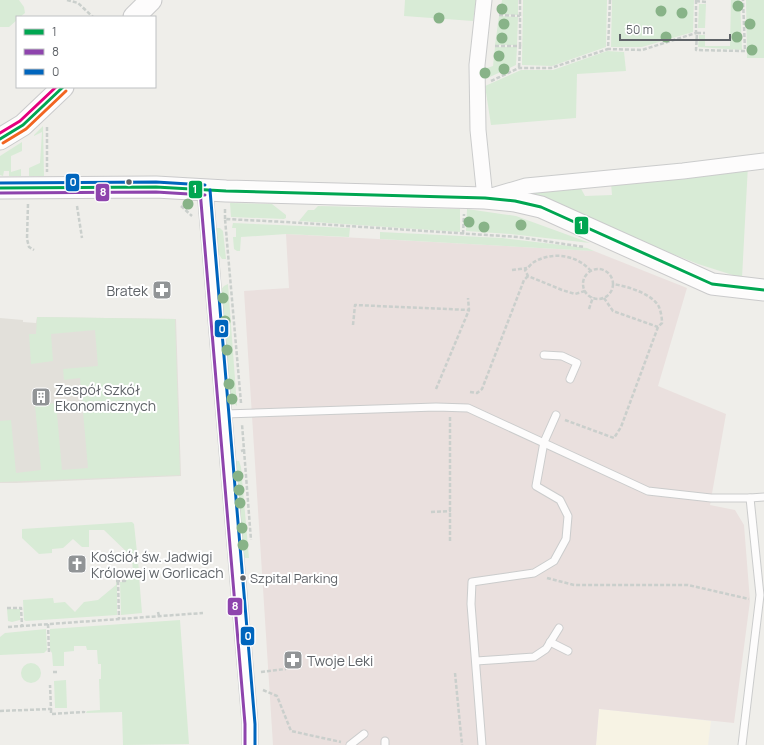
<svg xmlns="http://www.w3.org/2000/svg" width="764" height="745" font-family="Manrope,sans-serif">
	<rect width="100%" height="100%" fill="#efeeea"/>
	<!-- commercial -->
	<polygon fill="#f7f3e4" points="599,709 711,721 708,745 596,745"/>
	<!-- education -->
	<polygon fill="#e2e0da" points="37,317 176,319 181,476 16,483 0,483 0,318 23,320 23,322 36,323"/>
	<!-- medical -->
	<polygon fill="#eae0de" points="286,234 594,251 687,288 658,386 726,414 710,505 735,510 744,525 750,601 734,723 599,709 596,745 273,745 244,291 289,288"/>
	<!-- green -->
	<g fill="#d8ebd6">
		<polygon points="0,0 19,0 24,7 25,13 20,17 17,17 17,20 9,27 0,27"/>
		<polygon points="405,0 476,0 473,21 404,16"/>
		<polygon points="502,0 518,0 518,15 500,14"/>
		<polygon points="523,0 607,0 606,47 552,66 522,65"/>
		<polygon points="612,0 694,0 693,32 642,47 611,47"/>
		<polygon points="731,0 740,0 742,50 698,47 699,35 705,35 705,46 730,46"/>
		<polygon points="746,0 764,0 764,58 747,58"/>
		<polygon points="699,4 706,4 705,28 698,28"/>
		<polygon points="499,16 518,17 517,45 495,45"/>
		<polygon points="495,47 517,47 516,65 481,81 481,70 493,66"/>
		<polygon points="607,51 624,52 626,71 577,74 576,118 491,125 485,86 521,70 553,70"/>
		<polygon points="43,126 44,176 29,176 29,168 40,163 42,132 34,136 34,135"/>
		<polygon points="22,142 22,151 11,156 11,172 21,169 21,176 9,176 9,171 4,171 3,176 0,175 0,156"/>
		<polygon points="748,165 742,278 698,264 517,192 579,185 585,196 612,195 611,183"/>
		<polygon points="230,203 272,204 286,215 286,218 284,219 231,217"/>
		<polygon points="318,206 460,209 460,232 299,221 308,210 314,210"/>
		<polygon points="467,209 516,216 590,243 510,234 466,231"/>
		<polygon points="233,223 350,228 349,237 286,234 241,237 240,251 237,251 234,249 233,237 236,237 236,228 232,228"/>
		<polygon points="216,228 220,228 223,231 226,259 222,259 218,253"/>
		<polygon points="380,232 502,238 587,248 594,251 380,239"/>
		<polygon points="228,284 237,406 231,401 228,396 220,291 224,286"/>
		<polygon points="37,317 175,319 180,475 0,482 0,421 11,420 16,473 41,470 35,405 56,403 62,470 88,468 80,378 64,380 63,369 98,366 95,330 51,334 53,361 31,364 29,334 36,334"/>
		<polygon points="234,461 239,461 241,467 249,558 245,558 241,552"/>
		<polygon points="132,522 134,524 139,571 133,572 132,557 104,530 89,530 89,547 82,547 73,539 63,548 52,549 52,553 39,554 22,538 22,529"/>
		<polygon points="139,576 142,613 121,615 120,582 126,582 126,577"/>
		<polygon points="116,582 117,582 117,615 26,621 24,620 23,600 53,598 54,603 65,602 75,612 84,602 98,600 116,585"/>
		<polygon points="7,609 20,609 20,620 12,622 8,621"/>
		<polygon points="180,620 189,744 123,745 122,712 86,713 87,711 100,710 99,679 101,679 101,664 98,664 97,650 87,650 86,646 74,646 74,651 64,652 64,666 53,666 52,653 50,650 50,629"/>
		<polygon points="46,629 47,650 44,653 0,655 0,637 5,633"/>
		<circle cx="31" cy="673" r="10"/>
		<polygon points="66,680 67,708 55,708 54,681"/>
	</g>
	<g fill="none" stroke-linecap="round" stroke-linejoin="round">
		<!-- lane casing -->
		<g stroke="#cbcccc" stroke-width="9">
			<g id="lane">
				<polyline points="544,355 562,356 577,363 570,379"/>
				<polyline points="225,414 436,407 468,408 648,491 711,498 750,498 760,595 742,745"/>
				<polyline points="750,498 764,497"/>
				<polyline points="550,642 568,651"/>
				<polyline points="476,661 534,657 546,649 559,628"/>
				<polyline points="385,741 385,745"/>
				<polyline points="350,745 364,734"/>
				<polyline points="482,745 471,604 472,582 534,573 554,561 566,539 568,516 560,500 536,486 544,442 556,415"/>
			</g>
		</g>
		<!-- street casing -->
		<g stroke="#cbcccc" stroke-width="17">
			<g id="street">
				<polyline points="484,0 477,65 478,130 485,198 526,186 683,171 764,161"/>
				<polyline points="205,190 250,724 250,745"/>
			</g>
		</g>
		<!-- secondary casing -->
		<g stroke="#cacacb" stroke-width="23">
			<g id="secondary">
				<polyline points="134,17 151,0"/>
				<polyline points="0,139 23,125 63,87"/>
				<polyline points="0,188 156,187 226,191 485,198 515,201 541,207 712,284 764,290"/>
			</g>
		</g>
		<!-- path -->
		<g stroke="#cacfcc" stroke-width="2.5" stroke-dasharray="4 2" stroke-linecap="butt">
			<polyline points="67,0 78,3 93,17"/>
			<polyline points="610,0 608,49 642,50 696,33"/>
			<polyline points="696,0 696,33 697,33 696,50 745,51 743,0"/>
			<polyline points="696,1 706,2"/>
			<polyline points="499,15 520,16"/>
			<polyline points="697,33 705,33"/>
			<polyline points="495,46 520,46 519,68"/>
			<polyline points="520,46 520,0"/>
			<polyline points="491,81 519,68 551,68 608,49"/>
			<polyline points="47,127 47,172"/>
			<polyline points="28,204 27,239 29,247 34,250"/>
			<polyline points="77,206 82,238"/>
			<polyline points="181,206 192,216"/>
			<polyline points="225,219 225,208"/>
			<polyline points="463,234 464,214"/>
			<circle cx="598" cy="284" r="15"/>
			<polyline points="512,270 527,268"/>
			<path d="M585,291l-10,3 -13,-4 -34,-14 -3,-6c3,-2 6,-6 9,-8 19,-11 43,-7 57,9"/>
			<polyline points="604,298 613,311 658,327"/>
			<polyline points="589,309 593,297"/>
			<polyline points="353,325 355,305 469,310"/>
			<polyline points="436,389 469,310 468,298"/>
			<polyline points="470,392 477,393 482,389 524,280 528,276"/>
			<polyline points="241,403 225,219 286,222 518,237 584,247"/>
			<polyline points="450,417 450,543"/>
			<path d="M565,420l49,18 7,-11 37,-100 4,-4c0,-5 -1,-11 -3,-16 -6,-13 -32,-21 -46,-23"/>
			<polyline points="244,450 251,540"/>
			<polyline points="241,451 244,450 242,424"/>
			<polyline points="431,512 451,511"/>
			<polyline points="124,575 138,574"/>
			<polyline points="547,578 574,585 688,585 749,599"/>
			<polyline points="116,581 125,581 124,572"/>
			<polyline points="118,581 119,619"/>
			<polyline points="7,608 21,608 22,626 203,613"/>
			<polyline points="158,612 159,616"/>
			<polyline points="48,624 49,653"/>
			<polyline points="8,627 22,626"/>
			<polyline points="53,672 57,672"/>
			<polyline points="261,672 286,669"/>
			<polyline points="455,673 462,745"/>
			<polyline points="263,690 277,696 291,731 341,742"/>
			<polyline points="51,709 51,714 84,712 84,711"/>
			<polyline points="0,711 51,709 50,685"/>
		</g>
		<!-- lane -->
		<use href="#lane" stroke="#fdfcfc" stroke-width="7"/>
		<!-- street -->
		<use href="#street" stroke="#fdfcfc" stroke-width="15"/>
		<!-- secondary -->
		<use href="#secondary" stroke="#fdfcfc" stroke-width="21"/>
		<!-- bus-1 casing -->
		<g stroke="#fff" stroke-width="6">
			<g id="bus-1">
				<polyline points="0,139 23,125 63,87"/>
				<polyline points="0,188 156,187 226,191 485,198 515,201 541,207 712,284 764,290"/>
			</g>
		</g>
		<!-- bus-2 casing -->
		<g stroke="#fff" stroke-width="6">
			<g id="bus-2">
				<polyline points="200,190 245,724 245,745"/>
				<polyline points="0,193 156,192 205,195"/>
			</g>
		</g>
		<!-- bus-3 casing -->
		<g stroke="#fff" stroke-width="6">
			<g id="bus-3">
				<polyline points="0,183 156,182 205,185"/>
				<polyline points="210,190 255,724 255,745"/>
			</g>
		</g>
		<!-- bus-4 casing -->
		<g stroke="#fff" stroke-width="6">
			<polyline id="bus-4" points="3,143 26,129 66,91"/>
		</g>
		<!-- bus-5 casing -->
		<g stroke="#fff" stroke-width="6">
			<polyline id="bus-5" points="0,133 20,121 56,87"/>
		</g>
		<!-- bus-1 -->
		<use href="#bus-1" stroke="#00a651" stroke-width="3"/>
		<!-- bus-2 -->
		<use href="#bus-2" stroke="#8e44ad" stroke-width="3"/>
		<!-- bus-3 -->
		<use href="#bus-3" stroke="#0065bd" stroke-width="3"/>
		<!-- bus-4 -->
		<use href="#bus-4" stroke="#f26522" stroke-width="3"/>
		<!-- bus-5 -->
		<use href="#bus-5" stroke="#e5007d" stroke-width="3"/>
	</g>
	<!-- trees -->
	<g fill="#88b388">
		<circle cx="738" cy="6" r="5.5"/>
		<circle cx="502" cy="9" r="5.5"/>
		<circle cx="661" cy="11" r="5.5"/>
		<circle cx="682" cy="13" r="5.5"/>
		<circle cx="439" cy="18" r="5.5"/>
		<circle cx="504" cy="24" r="5.5"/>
		<circle cx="750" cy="24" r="5.5"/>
		<circle cx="666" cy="37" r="5.5"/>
		<circle cx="737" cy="37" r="5.5"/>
		<circle cx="502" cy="38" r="5.5"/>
		<circle cx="752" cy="50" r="5.5"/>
		<circle cx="499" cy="56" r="5.5"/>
		<circle cx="504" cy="69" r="5.5"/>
		<circle cx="485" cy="73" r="5.5"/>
		<circle cx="188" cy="204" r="5.5"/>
		<circle cx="469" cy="222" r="5.5"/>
		<circle cx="521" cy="225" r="5.5"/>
		<circle cx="484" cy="227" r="5.5"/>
		<circle cx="223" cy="298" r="5.5"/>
		<circle cx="225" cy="321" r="5.5"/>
		<circle cx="227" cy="350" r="5.5"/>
		<circle cx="229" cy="384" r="5.5"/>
		<circle cx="232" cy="399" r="5.5"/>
		<circle cx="238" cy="476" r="5.5"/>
		<circle cx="239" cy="490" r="5.5"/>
		<circle cx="240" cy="503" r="5.5"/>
		<circle cx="242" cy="528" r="5.5"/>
		<circle cx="243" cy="545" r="5.5"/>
	</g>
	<!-- icons -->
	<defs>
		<g id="pharmacy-square" transform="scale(1)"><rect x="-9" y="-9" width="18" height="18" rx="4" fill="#919496" stroke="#fff"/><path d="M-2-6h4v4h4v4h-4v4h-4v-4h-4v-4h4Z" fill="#fff"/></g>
		<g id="building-square" transform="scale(1)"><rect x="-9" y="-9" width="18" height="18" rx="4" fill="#919496" stroke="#fff"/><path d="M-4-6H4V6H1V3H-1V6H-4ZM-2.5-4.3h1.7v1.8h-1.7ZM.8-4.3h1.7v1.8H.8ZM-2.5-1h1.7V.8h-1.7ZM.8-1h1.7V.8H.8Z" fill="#fff"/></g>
		<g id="church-square" transform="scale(1)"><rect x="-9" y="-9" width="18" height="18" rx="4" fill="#919496" stroke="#fff"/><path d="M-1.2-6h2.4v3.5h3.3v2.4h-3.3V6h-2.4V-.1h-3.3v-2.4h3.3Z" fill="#fff"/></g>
	</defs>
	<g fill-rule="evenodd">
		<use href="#pharmacy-square" x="162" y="290"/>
		<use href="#building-square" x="41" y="397"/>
		<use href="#church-square" x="77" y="564"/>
		<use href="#pharmacy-square" x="293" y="660"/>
	</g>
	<!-- markers -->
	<g fill="#5f6368" stroke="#fff" stroke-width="1.5">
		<circle cx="129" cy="182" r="3.5"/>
		<circle cx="243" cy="578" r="3.5"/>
	</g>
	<g text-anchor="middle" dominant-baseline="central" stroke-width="4" stroke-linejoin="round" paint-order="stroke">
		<!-- bus labels -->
		<g font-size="13" fill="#5f6368" stroke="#fff" text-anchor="start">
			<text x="250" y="578">Szpital Parking</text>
		</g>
		<!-- poi labels -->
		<g font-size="14" fill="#5f6368" stroke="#fff" text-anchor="start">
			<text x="148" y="290" text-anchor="end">Bratek</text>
			<text x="55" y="389">Zespół Szkół<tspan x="55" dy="16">Ekonomicznych</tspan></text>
			<text x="91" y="556">Kościół św. Jadwigi<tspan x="91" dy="16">Królowej w Gorlicach</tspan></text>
			<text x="307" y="660">Twoje Leki</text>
		</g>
	</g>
	<g stroke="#fff" stroke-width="1.5">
		<rect x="65" y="173" width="15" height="19" rx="4" fill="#0065bd"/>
		<rect x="188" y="180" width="15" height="19" rx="4" fill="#00a651"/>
		<rect x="95" y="183" width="15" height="19" rx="4" fill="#8e44ad"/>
		<rect x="574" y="216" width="15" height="19" rx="4" fill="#00a651"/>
		<rect x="214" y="319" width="15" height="19" rx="4" fill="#0065bd"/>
		<rect x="227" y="597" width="16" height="19" rx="4" fill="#8e44ad"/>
		<rect x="240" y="626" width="15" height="20" rx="4" fill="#0065bd"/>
	</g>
	<g font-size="11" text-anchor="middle" font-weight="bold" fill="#fff">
		<text x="73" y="186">0</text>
		<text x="195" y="193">1</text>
		<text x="103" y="196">8</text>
		<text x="581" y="229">1</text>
		<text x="222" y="333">0</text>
		<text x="235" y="610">8</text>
		<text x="248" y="640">0</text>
	</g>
	<!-- legend -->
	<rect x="16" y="16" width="140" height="72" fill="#ffffff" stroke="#bfc1c3"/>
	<rect x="24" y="29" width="20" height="6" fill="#00a651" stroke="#bfc1c3"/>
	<text x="52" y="36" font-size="12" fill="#5f6368">1</text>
	<rect x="24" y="49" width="20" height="6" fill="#8e44ad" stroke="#bfc1c3"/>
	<text x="52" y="56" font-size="12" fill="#5f6368">8</text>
	<rect x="24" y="69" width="20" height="6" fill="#0065bd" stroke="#bfc1c3"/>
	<text x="52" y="76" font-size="12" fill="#5f6368">0</text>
	<!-- scale -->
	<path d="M620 34v6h110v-6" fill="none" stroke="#5f6368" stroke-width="2"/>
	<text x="626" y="34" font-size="12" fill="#5f6368" stroke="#ffffff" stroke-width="3" paint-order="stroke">50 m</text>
</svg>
